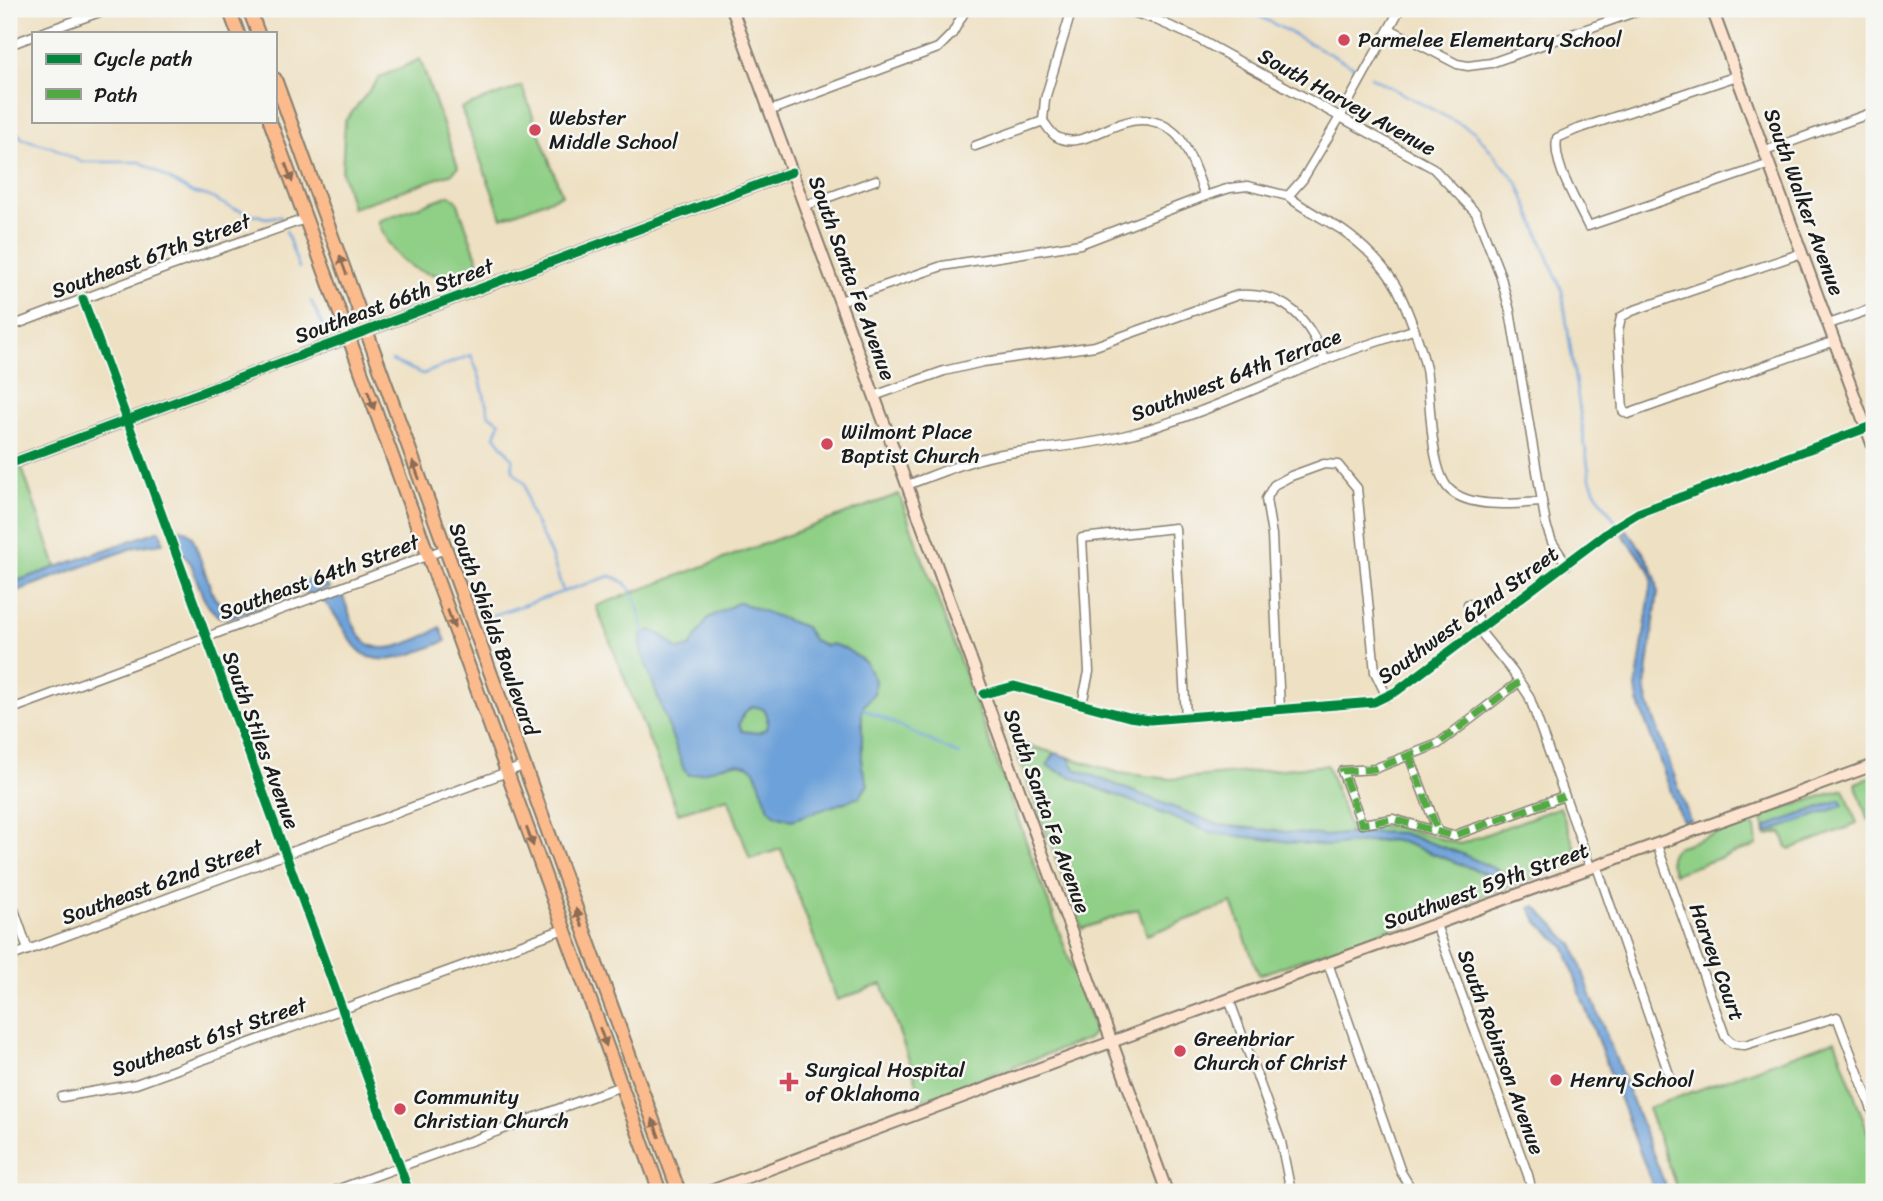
<svg xmlns="http://www.w3.org/2000/svg" width="1883" height="1201" font-family="Sriracha,sans-serif">
	<rect width="100%" height="100%" fill="#f6f6f2"/>
	<filter id="ink" filterUnits="userSpaceOnUse"><feTurbulence type="fractalNoise" baseFrequency=".0143" numOctaves="2"/><feDisplacementMap in="SourceGraphic" scale="14" xChannelSelector="R" yChannelSelector="G"/><feConvolveMatrix kernelMatrix="1 2 1 2 8 2 1 2 1" color-interpolation-filters="sRGB"/></filter>
	<filter id="wash" filterUnits="userSpaceOnUse"><feTurbulence type="fractalNoise" baseFrequency=".00686" numOctaves="4" result="noise"/><feDisplacementMap in="SourceGraphic" scale="28" xChannelSelector="R" yChannelSelector="G"/><feGaussianBlur stdDeviation="1.57" result="paint"/><feColorMatrix in="noise" values="0 0 0 0 0 0 0 0 0 0 0 0 0 0 0 0 0 1.4 0 .05"/><feComposite in="paint" operator="in"/></filter>
	<g filter="url(#wash)">
		<rect width="100%" height="100%" fill="#eee0c2"/>
		<!-- green -->
		<g fill="#8fcf86" stroke="#567651" stroke-width="2">
			<polygon points="420,59 458,167 453,173 352,208 342,172 345,121 380,77"/>
			<polygon points="522,86 562,195 502,218 461,108"/>
			<path d="M450,195l7,6 24,68c-49,16 -85,2 -103,-48z"/>
			<polygon points="21,465 56,567 9,584 9,470"/>
			<polygon points="899,494 1094,1027 1094,1032 1088,1039 923,1100 882,984 837,1000 781,849 750,859 728,798 678,813 596,606"/>
			<polygon points="1012,741 1055,753 1048,766 1090,785 1212,833 1327,846 1389,840 1402,842 1509,882 1417,837 1364,832 1327,836 1305,835 1219,825 1075,769 1068,757 1119,773 1171,779 1327,765 1350,829 1392,825 1460,844 1560,807 1580,862 1259,975 1232,903 1147,935 1138,909 1082,929"/>
			<polygon points="1874,776 1874,819 1868,820 1855,783"/>
			<polygon points="1844,789 1857,824 1791,849 1787,847 1781,832 1766,836 1762,818 1766,814"/>
			<path d="M1750,822l5,6 2,17 -83,29c-4,-11 -8,-18 3,-27z"/>
			<polygon points="1835,1040 1874,1150 1874,1192 1678,1192 1648,1108"/>
		</g>
		<!-- water -->
		<g fill="#6da1d9" stroke="#445e7a" stroke-width="2" fill-rule="evenodd">
			<polygon points="172,526 186,531 192,536 214,597 220,604 233,606 306,580 323,582 329,588 312,594 295,591 240,615 227,618 218,616 209,607 203,597 191,564 181,551"/>
			<polygon points="160,530 163,543 135,547 9,594 9,584"/>
			<path d="M1627,530c14,20 29,36 31,62l-13,96 4,17 41,115 -6,2 -6,-11 -40,-110 -2,-13 16,-108 -3,-11 -27,-35z"/>
			<path d="M342,594c13,34 18,66 63,50 13,-5 25,-9 35,-17l6,14c-25,9 -66,32 -88,8 -15,-15 -20,-36 -36,-49z"/>
			<path d="M739,602l66,25 8,13 13,6 6,-2 14,5 19,13 10,18 -1,13 -12,15v58l6,18 -8,13 -68,23 -16,-5 -7,-6 -14,-39c-19,-17 -45,4 -66,5l-5,-5 -44,-123 2,-13 9,-4 11,5 17,15 11,-3 18,-29zM752,707c16,-1 17,9 14,22l-8,4 -16,-2 -3,-7 6,-12z"/>
			<polygon points="1055,753 1068,757 1075,769 1219,825 1327,836 1364,832 1402,833 1460,853 1513,877 1510,883 1402,842 1389,840 1327,846 1212,833 1090,785 1047,766"/>
			<polygon points="1840,800 1843,806 1767,833 1766,827"/>
			<polygon points="1535,906 1574,946 1592,998 1668,1192 1655,1192 1581,996 1565,947 1538,922 1530,908"/>
		</g>
		<g fill="none" stroke-linecap="round" stroke-linejoin="round">
			<!-- stream -->
			<g stroke="#6da1d9" stroke-width="2.5">
				<polyline points="1246,9 1358,69"/>
				<polyline points="1371,77 1475,132 1518,183 1562,291 1590,479 1595,491 1616,522"/>
				<polyline points="9,125 23,139 52,147 81,162 140,162 191,192 208,196 232,208 266,218 280,216 282,220"/>
				<polyline points="286,231 299,268"/>
				<polyline points="311,301 326,332"/>
				<polyline points="392,361 423,374 471,355 479,375 489,415 500,422 495,436 512,458 513,471 525,484 529,509 551,555 563,591"/>
				<path d="M485,618l125,-42c27,5 29,37 35,60"/>
				<polyline points="862,708 960,755"/>
			</g>
		</g>
	</g>
	<g filter="url(#ink)">
		<g fill="none" stroke-linecap="round" stroke-linejoin="round">
			<!-- street casing -->
			<g stroke="#857e6f" stroke-width="11">
				<g id="street">
					<path d="M1072,9l-27,90 -2,22c4,5 8,13 14,16 30,17 66,-34 108,-11 7,4 12,8 16,14 11,17 17,37 24,56"/>
					<polyline points="1123,9 1154,19 1195,37 1433,168 1476,213 1500,274 1510,311 1546,525 1552,542 1567,565"/>
					<polyline points="1390,29 1457,64 1468,66 1491,63 1643,9"/>
					<polyline points="41,33 108,9"/>
					<polyline points="9,45 33,36"/>
					<path d="M1737,76l-162,54 -18,8c-5,26 20,64 31,88l182,-62"/>
					<polyline points="769,111 938,48 952,34 966,9"/>
					<polyline points="975,146 1043,121"/>
					<polyline points="1765,151 1874,112"/>
					<path d="M1288,196c16,14 36,22 54,34 20,14 43,36 55,58 11,22 24,57 29,81 5,28 3,99 23,120 20,20 67,15 93,13"/>
					<polyline points="804,206 876,180"/>
					<polyline points="1802,253 1632,311 1621,317 1618,331 1623,411 1628,414 1835,341"/>
					<polyline points="83,299 409,1192"/>
					<polyline points="840,301 942,266 1080,244 1205,196 1230,188 1248,186 1288,196 1303,179 1340,117 1400,9"/>
					<polyline points="1829,324 1874,308"/>
					<polyline points="9,327 168,267 305,219"/>
					<path d="M874,396l70,-25 39,-9 112,-16 143,-51c49,-3 70,24 87,65"/>
					<path d="M907,485c33,-12 66,-27 101,-32 37,-5 74,-7 111,-16 71,-17 136,-49 203,-76 30,-12 61,-21 91,-31"/>
					<polyline points="1468,604 1483,626"/>
					<polyline points="1479,630 1513,672 1529,696 1591,869"/>
					<polyline points="1519,682 1438,744 1374,769 1342,771 1362,824 1393,819 1453,836 1564,796"/>
					<polyline points="984,694 1014,686 1129,717 1150,720 1374,702 1397,691 1615,527 1638,513 1874,425"/>
					<polyline points="1082,704 1089,672 1082,538 1175,528 1186,718"/>
					<polyline points="9,710 445,549"/>
					<polyline points="1280,710 1272,535 1266,499 1274,485 1291,476 1324,464 1338,465 1357,488 1375,672 1387,697"/>
					<polyline points="1409,755 1438,832"/>
					<path d="M1657,845l68,191c6,8 10,9 20,9l92,-28 37,98"/>
					<polyline points="1597,867 1669,1074"/>
					<polyline points="9,895 28,950"/>
					<polyline points="1436,925 1528,1175 1530,1183 1529,1192"/>
					<polyline points="9,957 523,766"/>
					<polyline points="1328,963 1401,1172 1413,1192"/>
					<polyline points="1229,999 1281,1142 1291,1192"/>
					<polyline points="62,1097 136,1084 564,929"/>
					<polyline points="331,1192 621,1086"/>
				</g>
			</g>
			<!-- secondary casing -->
			<g stroke="#857e6f" stroke-width="14">
				<g id="secondary">
					<polyline points="732,9 1167,1192"/>
					<polyline points="1712,9 1874,449"/>
					<polyline points="9,464 792,172"/>
					<polyline points="708,1192 1059,1061 1874,765"/>
				</g>
			</g>
			<!-- primary casing -->
			<g stroke="#857e6f" stroke-width="16">
				<g id="primary">
					<polyline points="229,9 238,33"/>
					<polyline points="249,9 258,33"/>
					<polyline points="275,79 679,1192"/>
					<polyline points="270,121 660,1192"/>
				</g>
			</g>
			<!-- street -->
			<use href="#street" stroke="#fff" stroke-width="8"/>
			<!-- secondary -->
			<use href="#secondary" stroke="#fde4d1" stroke-width="10"/>
			<!-- primary -->
			<use href="#primary" stroke="#fbbb8d" stroke-width="12"/>
			<!-- quiet -->
			<g stroke="#52a943" stroke-width="7" stroke-dasharray="14 7" stroke-linecap="butt">
				<polyline points="1519,682 1438,744 1374,769 1342,771 1362,824 1393,819 1453,836 1564,796"/>
				<polyline points="1409,755 1438,832"/>
			</g>
			<!-- cycleway casing -->
			<g stroke="#f6f6f2" stroke-width="13">
				<g id="cycleway">
					<polyline points="83,299 409,1192"/>
					<polyline points="9,464 792,172"/>
					<polyline points="984,694 1014,686 1129,717 1150,720 1374,702 1397,691 1615,527 1638,513 1874,425"/>
				</g>
			</g>
			<!-- cycleway -->
			<use href="#cycleway" stroke="#00873e" stroke-width="9"/>
		</g>
		<!-- one-way arrows -->
		<defs><path id="oneway-solid" d="M-6-.8H1V-3.2L6.5 0L1 3.2V.8H-6Z" transform="scale(1.75)"/></defs>
		<g fill="#8c6c54">
			<use href="#oneway-solid" transform="translate(289 173) rotate(70)"/>
			<use href="#oneway-solid" transform="translate(343 265) rotate(-110)"/>
			<use href="#oneway-solid" transform="translate(371 400) rotate(70)"/>
			<use href="#oneway-solid" transform="translate(416 470) rotate(-110)"/>
			<use href="#oneway-solid" transform="translate(451 619) rotate(70)"/>
			<use href="#oneway-solid" transform="translate(530 837) rotate(70)"/>
			<use href="#oneway-solid" transform="translate(579 918) rotate(-110)"/>
			<use href="#oneway-solid" transform="translate(603 1037) rotate(70)"/>
			<use href="#oneway-solid" transform="translate(656 1128) rotate(-110)"/>
		</g>
	</g>
	<!-- markers -->
	<g fill="#d1495b" stroke="#f6f6f2" stroke-width="2.5">
		<circle cx="1344" cy="40" r="7"/>
		<circle cx="535" cy="130" r="7"/>
		<circle cx="827" cy="444" r="7"/>
		<circle cx="1180" cy="1051" r="7"/>
		<circle cx="1556" cy="1080" r="7"/>
		<path d="M785.5 1071.5h7v7h7v7h-7v7h-7v-7h-7v-7h7z"/>
		<circle cx="400" cy="1109" r="7"/>
	</g>
	<g text-anchor="middle" dominant-baseline="central" stroke-width="5" stroke-linejoin="round" paint-order="stroke">
		<!-- poi labels -->
		<g font-size="21" fill="#1c1c1c" stroke="#f6f6f2" text-anchor="start">
			<text x="1358" y="40">Parmelee Elementary School</text>
			<text x="549" y="118">Webster<tspan x="549" dy="24">Middle School</tspan></text>
			<text x="841" y="432">Wilmont Place<tspan x="841" dy="24">Baptist Church</tspan></text>
			<text x="1194" y="1039">Greenbriar<tspan x="1194" dy="24">Church of Christ</tspan></text>
			<text x="805" y="1070">Surgical Hospital<tspan x="805" dy="24">of Oklahoma</tspan></text>
			<text x="1570" y="1080">Henry School</text>
			<text x="414" y="1097">Community<tspan x="414" dy="24">Christian Church</tspan></text>
		</g>
		<!-- street labels -->
		<g font-size="21" fill="#1c1c1c" stroke="#f6f6f2">
			<text transform="translate(1347 102) rotate(29)">South Harvey Avenue</text>
			<text transform="translate(1804 202) rotate(70)">South Walker Avenue</text>
			<text transform="translate(151 256) rotate(-20)">Southeast 67th Street</text>
			<text transform="translate(852 278) rotate(70)">South Santa Fe Avenue</text>
			<text transform="translate(394 301) rotate(-20)">Southeast 66th Street</text>
			<text transform="translate(1236 375) rotate(-21)">Southwest 64th Terrace</text>
			<text transform="translate(319 577) rotate(-20)">Southeast 64th Street</text>
			<text transform="translate(1468 615) rotate(-36)">Southwest 62nd Street</text>
			<text transform="translate(494 629) rotate(70)">South Shields Boulevard</text>
			<text transform="translate(261 740) rotate(70)">South Stiles Avenue</text>
			<text transform="translate(1047 811) rotate(70)">South Santa Fe Avenue</text>
			<text transform="translate(162 882) rotate(-20)">Southeast 62nd Street</text>
			<text transform="translate(1486 886) rotate(-20)">Southwest 59th Street</text>
			<text transform="translate(1717 962) rotate(70)">Harvey Court</text>
			<text transform="translate(209 1037) rotate(-19)">Southeast 61st Street</text>
			<text transform="translate(1501 1052) rotate(70)">South Robinson Avenue</text>
		</g>
	</g>
	<!-- margin -->
	<rect width="1883" height="1201" fill="none" stroke="#f6f6f2" stroke-width="35"/>
	<!-- legend -->
	<rect x="32" y="32" width="245" height="91" fill="#f6f6f2" stroke="#9f9f9c" stroke-width="2"/>
	<rect x="46" y="54" width="35" height="10" fill="#00873e" stroke="#9f9f9c" stroke-width="2"/>
	<text x="94" y="66" font-size="21" fill="#1c1c1c">Cycle path</text>
	<rect x="46" y="89" width="35" height="10" fill="#52a943" stroke="#9f9f9c" stroke-width="2"/>
	<text x="94" y="102" font-size="21" fill="#1c1c1c">Path</text>
</svg>
